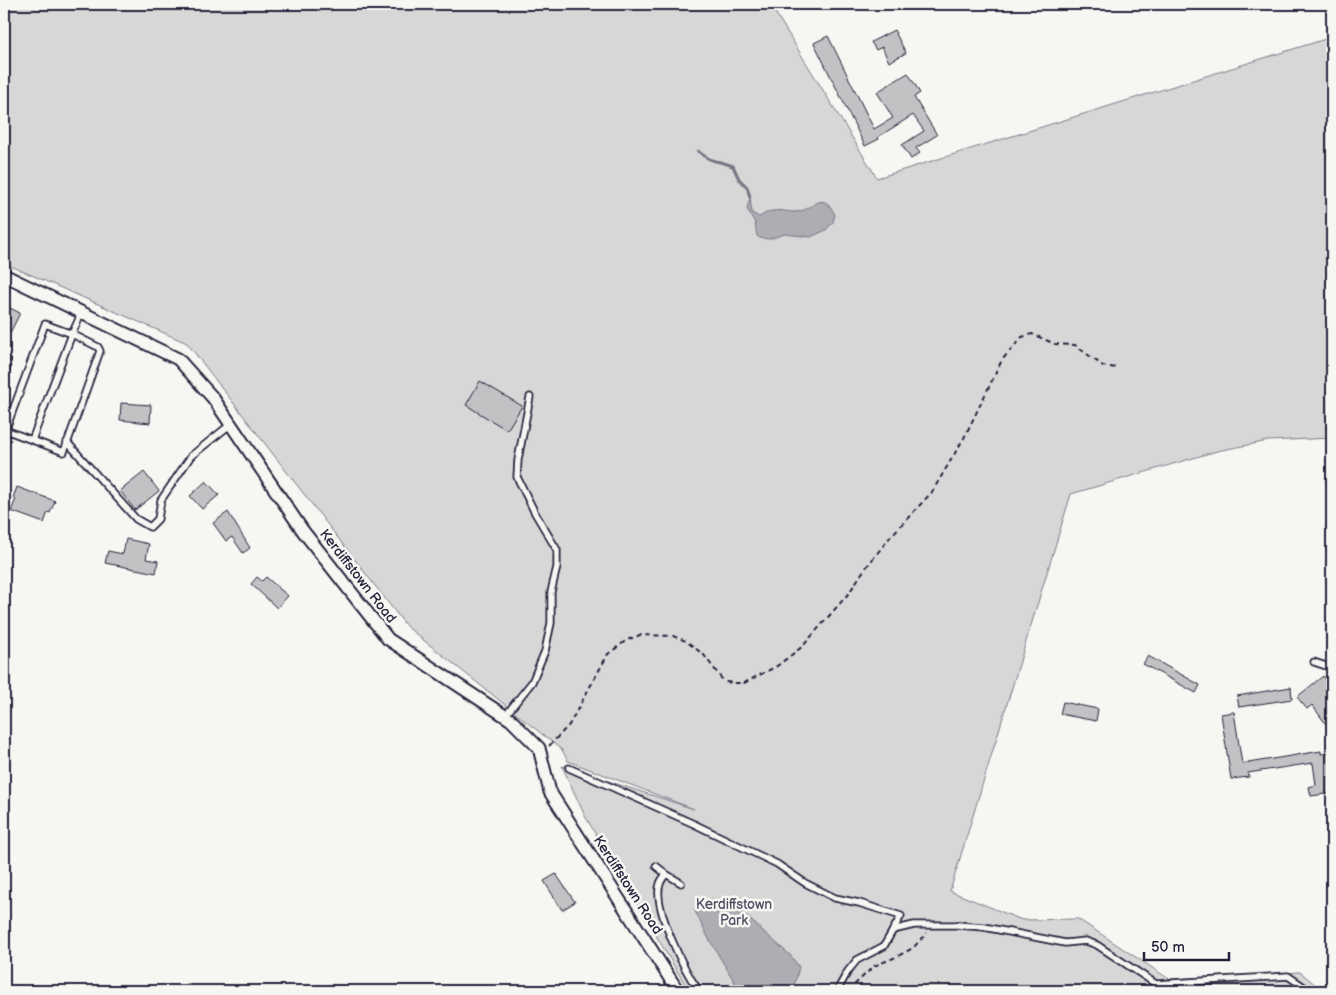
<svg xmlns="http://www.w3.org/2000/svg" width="1336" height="995" font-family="'Balsamiq Sans',sans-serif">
	<rect width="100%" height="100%" fill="#f6f6f2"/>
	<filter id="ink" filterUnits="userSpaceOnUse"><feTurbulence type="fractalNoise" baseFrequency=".02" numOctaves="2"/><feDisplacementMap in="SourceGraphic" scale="10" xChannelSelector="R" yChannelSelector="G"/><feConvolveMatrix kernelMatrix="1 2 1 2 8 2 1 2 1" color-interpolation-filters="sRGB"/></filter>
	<g filter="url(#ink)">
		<!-- green -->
		<polygon fill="#d7d7d7" stroke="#7c7c89" points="4,4 770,4 877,178 1332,37 1332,438 1268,441 1217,451 1071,494 950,891 1022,920 1078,919 1169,979 1300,972 1323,991 689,991 585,816 562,766 694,809 568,761 562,750 407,627 187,343 4,263"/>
		<!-- water -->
		<g fill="#adadb3" stroke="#757583">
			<path d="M750,197l2,16 7,4c4,-2 10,-6 14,-6 9,-2 20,3 28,0 15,-5 22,-21 34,4l-2,7 -7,8 -15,7 -26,-3 -16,5 -9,-1 -3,-2 -2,-13 -8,-14z"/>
			<polygon points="713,899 746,916 791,956 799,967 795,983 783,991 740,991 706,934 695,911 700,903"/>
		</g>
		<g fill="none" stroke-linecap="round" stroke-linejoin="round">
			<!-- stream -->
			<path stroke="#757583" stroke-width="3" d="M698,151c13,12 20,9 35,15l6,13 8,8 3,10"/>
		</g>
		<!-- building -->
		<g fill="#c2c2c4" stroke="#22223b">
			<polygon points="894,30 906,53 889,62 882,47 876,50 871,42"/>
			<polygon points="828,36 874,129 893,118 877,92 908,73 920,93 914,97 937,135 916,148 920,153 911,159 902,145 924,131 913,115 878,137 879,139 865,146 814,43"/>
			<polygon points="8,307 20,313 10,333 4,330 4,316"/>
			<polygon points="480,381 522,406 507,430 466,405"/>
			<polygon points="121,403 151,405 150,423 120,420"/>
			<polygon points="144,472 159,491 135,510 120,491"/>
			<polygon points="206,481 219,495 202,509 190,496"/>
			<polygon points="17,487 55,501 50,513 48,512 44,523 11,511 16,499 13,498"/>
			<polygon points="228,512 250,548 243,553 232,537 226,541 213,523"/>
			<polygon points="126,539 149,544 146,559 158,561 156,573 105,563 108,551 123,554"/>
			<polygon points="257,577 262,581 266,577 288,596 277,608 251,584"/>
			<polygon points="1148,656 1200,685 1196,693 1143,664"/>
			<polygon points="1323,676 1332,688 1332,719 1326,724 1312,705 1307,709 1297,697"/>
			<polygon points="1291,687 1292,699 1239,707 1237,696"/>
			<polygon points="1063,702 1098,709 1096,721 1060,714"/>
			<polygon points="1234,712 1242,764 1321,751 1321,754 1332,753 1332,793 1311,796 1309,787 1316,785 1313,763 1248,773 1249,777 1231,779 1221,714"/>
			<polygon points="556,874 575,902 562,910 544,881"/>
		</g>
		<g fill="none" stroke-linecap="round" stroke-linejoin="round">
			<!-- service casing -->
			<g stroke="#22223b" stroke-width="9">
				<g id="service">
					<polyline points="32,440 64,452 100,351 98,347 72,334 45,324 7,426 8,431 32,440 72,334 82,312"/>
					<polyline points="67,442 136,519 150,527 158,519 161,500 191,456 231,424"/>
					<polyline points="1314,662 1332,668"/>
					<polyline points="505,716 532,682 545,651 551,623 551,592 557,567 557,550 535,513 517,477 518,460 530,397"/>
					<polyline points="569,768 694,824 777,864 805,883 835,898 859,903 901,916 884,946 857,960 848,971 837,991"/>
					<polyline points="656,866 666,874 681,883"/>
					<path d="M666,874c-2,3 -5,6 -6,10 -8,22 25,88 39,107"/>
					<polyline points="893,930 914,925 957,925 984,927 1065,943 1086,941 1097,945 1156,984 1288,976 1310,991"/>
				</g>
			</g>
			<!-- minor casing -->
			<g stroke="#22223b" stroke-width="15">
				<polyline id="minor" points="4,275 178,359 213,398 303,531 388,639 511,720 539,748 550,792 678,991"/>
			</g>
			<!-- path -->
			<g stroke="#22223b" stroke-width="2" stroke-dasharray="5 4" stroke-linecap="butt">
				<polyline points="4,352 11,357 11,366 4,386"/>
				<polyline points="549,746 569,725 608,654 627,640 640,635 673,636 686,641 704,655 721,678 726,682 734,683 744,683 777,666 803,646 849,593 864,570 891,536 932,492 964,438 1002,360 1022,337 1032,334 1055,344 1075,345 1103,366 1117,368"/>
				<polyline points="848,991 874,966 896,957 913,948 927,933"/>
			</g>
			<!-- service -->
			<use href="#service" stroke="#f6f6f2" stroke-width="5.5"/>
			<!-- minor -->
			<use href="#minor" stroke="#f6f6f2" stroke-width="11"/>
		</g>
	</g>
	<g text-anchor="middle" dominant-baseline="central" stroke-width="5" stroke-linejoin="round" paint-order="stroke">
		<!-- street labels -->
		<g font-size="14" fill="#22223b" stroke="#f6f6f2">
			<text transform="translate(358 576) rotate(52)">Kerdiffstown Road</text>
			<text transform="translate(628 885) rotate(57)">Kerdiffstown Road</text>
		</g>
		<!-- park labels -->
		<g font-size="14" fill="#4f4f62" stroke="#f6f6f2">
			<text x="734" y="904">Kerdiffstown<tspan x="734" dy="16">Park</tspan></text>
		</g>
	</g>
	<!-- margin -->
	<rect width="1336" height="995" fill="none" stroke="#f6f6f2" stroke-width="20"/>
	<rect x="10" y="10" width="1316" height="975" fill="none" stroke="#22223b" stroke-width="2" filter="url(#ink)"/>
	<!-- scale -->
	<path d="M1144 952v8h85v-8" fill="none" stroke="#22223b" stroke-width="2.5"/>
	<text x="1151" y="952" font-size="15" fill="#22223b" stroke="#f6f6f2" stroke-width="4" paint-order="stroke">50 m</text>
</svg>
